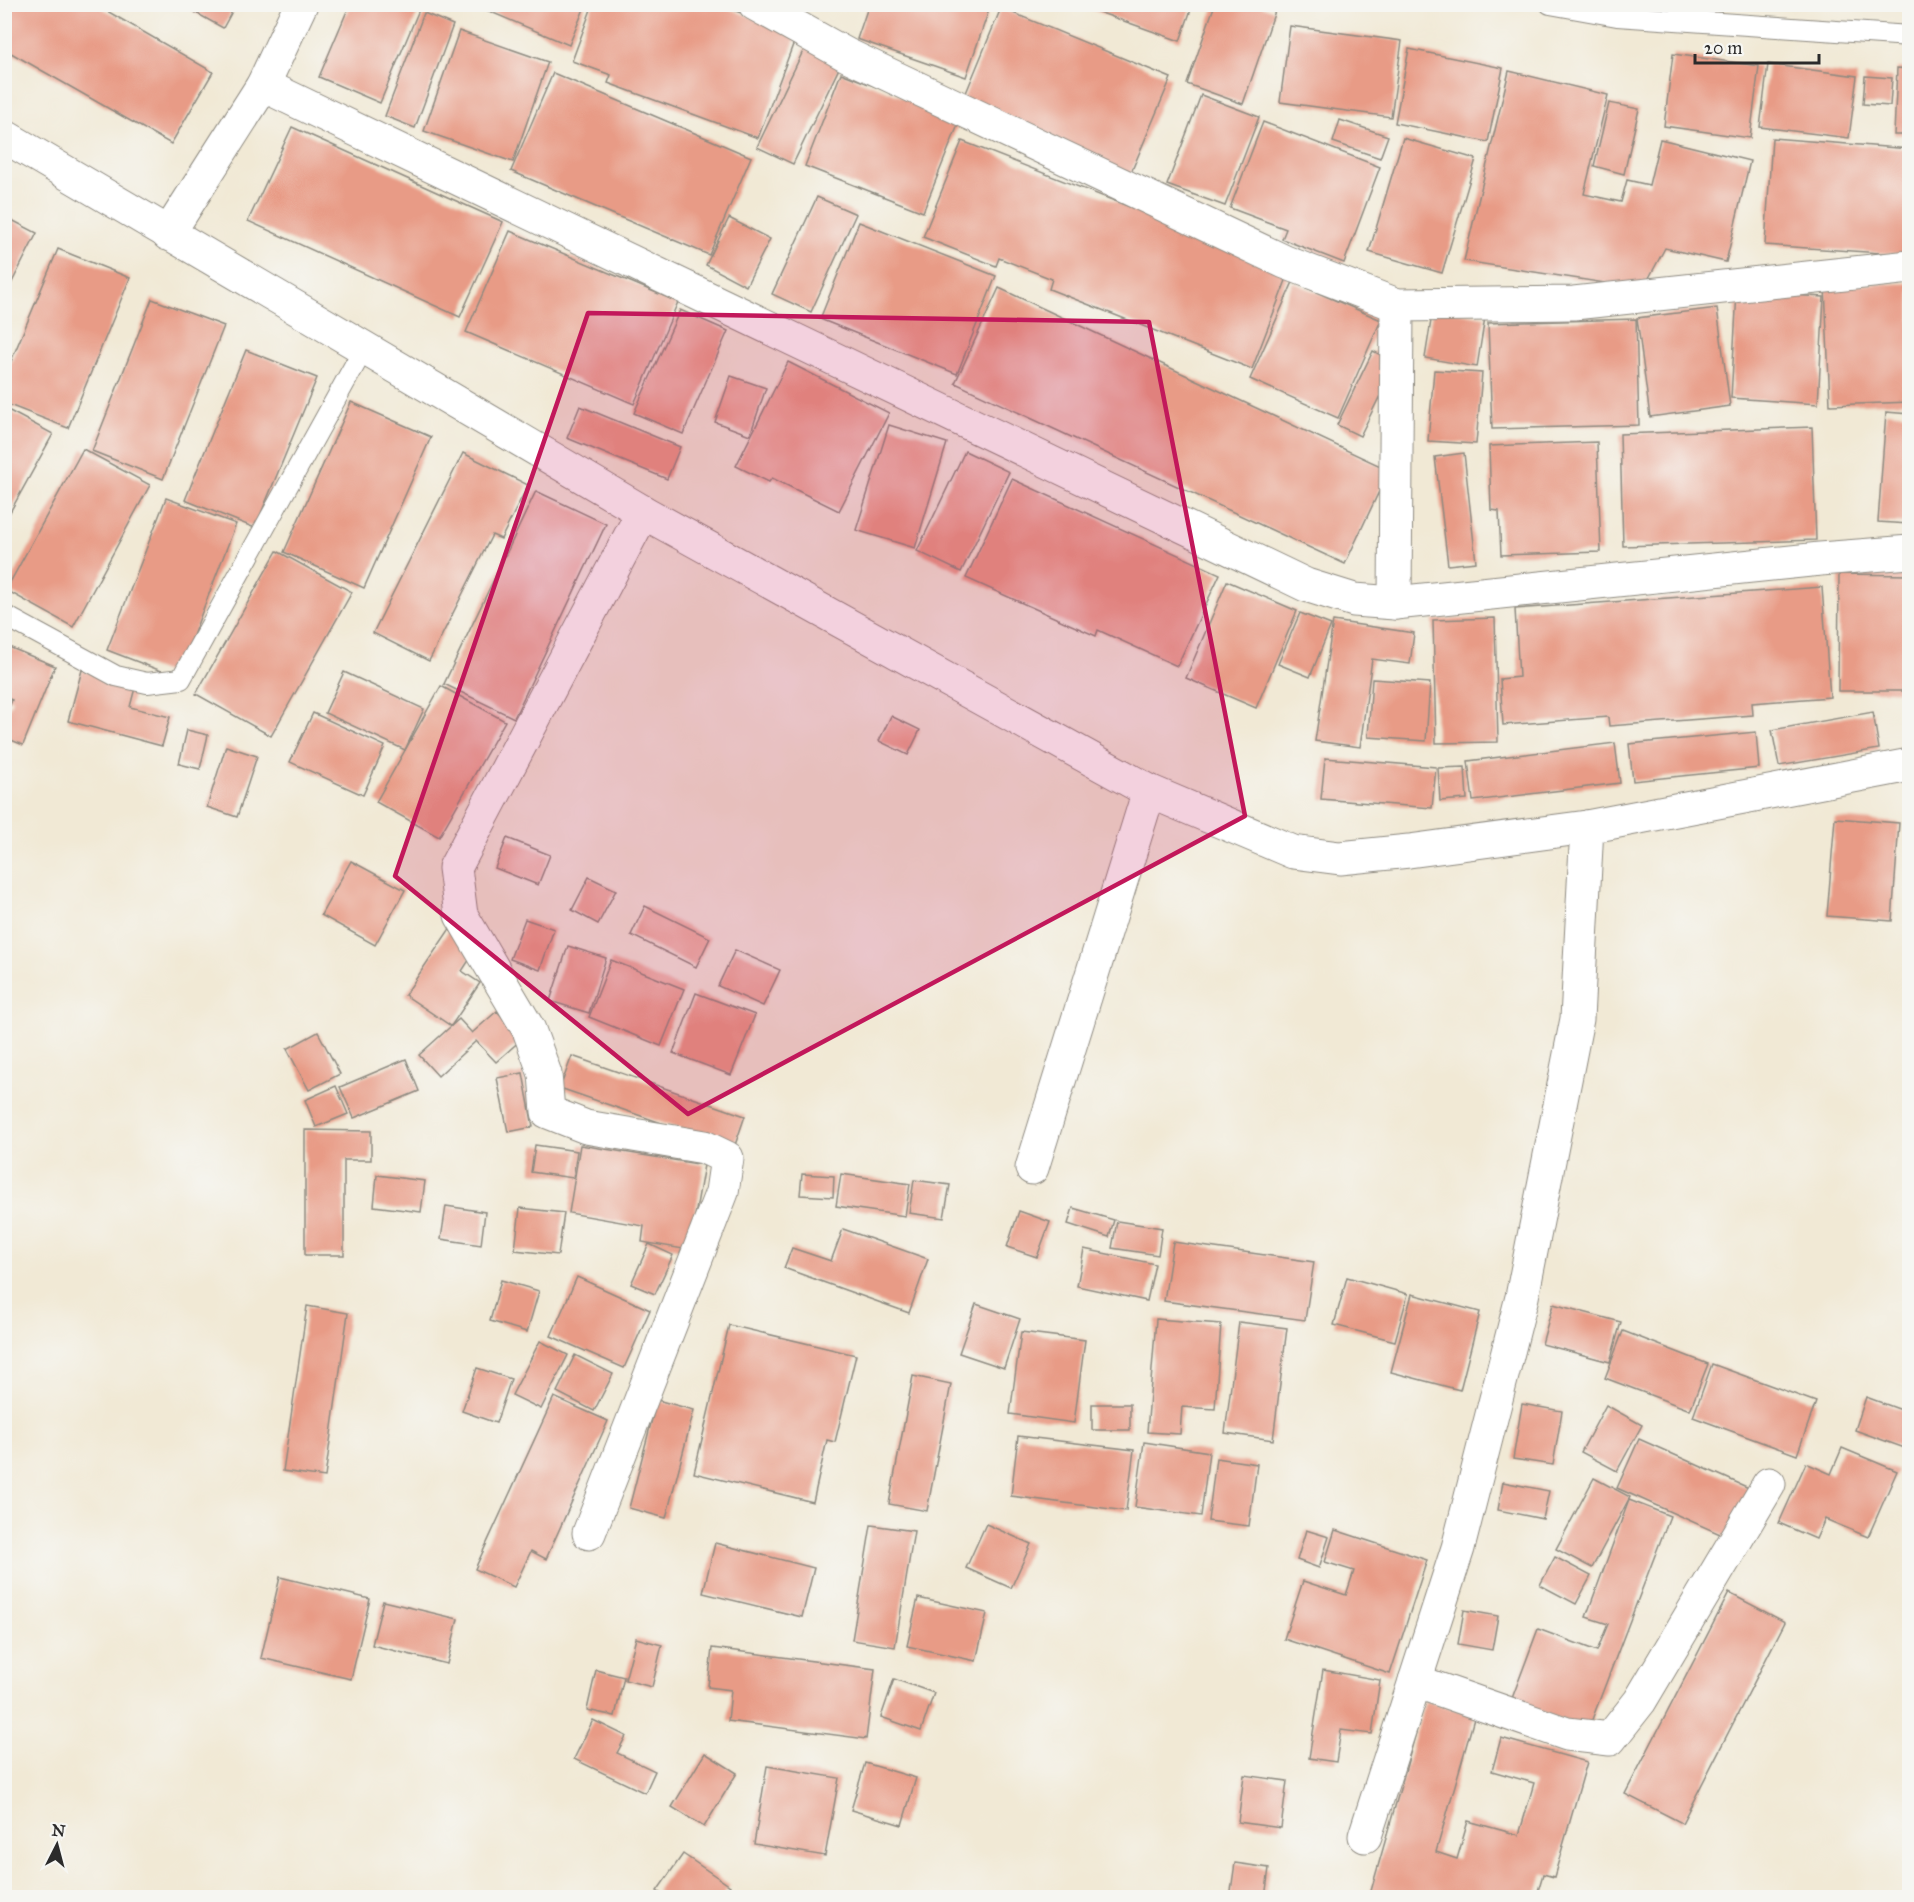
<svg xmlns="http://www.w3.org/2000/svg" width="1914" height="1902" font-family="'IM FELL Great Primer',serif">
	<rect width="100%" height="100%" fill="#f6f6f2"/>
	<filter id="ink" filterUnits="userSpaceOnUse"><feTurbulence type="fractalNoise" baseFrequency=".0167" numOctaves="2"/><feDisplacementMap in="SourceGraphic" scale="12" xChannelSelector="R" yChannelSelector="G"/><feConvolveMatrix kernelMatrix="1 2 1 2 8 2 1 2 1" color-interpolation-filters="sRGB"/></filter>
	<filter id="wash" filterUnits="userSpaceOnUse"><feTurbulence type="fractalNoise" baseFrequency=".008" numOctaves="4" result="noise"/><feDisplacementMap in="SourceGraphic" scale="24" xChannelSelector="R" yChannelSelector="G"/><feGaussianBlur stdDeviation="1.35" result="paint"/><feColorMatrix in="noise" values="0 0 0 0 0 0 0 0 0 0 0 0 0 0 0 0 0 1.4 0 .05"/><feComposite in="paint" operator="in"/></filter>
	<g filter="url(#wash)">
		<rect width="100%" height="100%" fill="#f1e9d5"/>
		<g id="blocks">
			<!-- building -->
			<g fill="#e89b86">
				<polygon points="4,4 95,4 213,72 171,144 4,49"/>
				<polygon points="180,4 236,4 223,28"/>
				<polygon points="350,4 421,5 380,103 319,77"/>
				<polygon points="472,4 586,4 569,45"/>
				<polygon points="593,4 717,4 797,34 758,138 608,83 611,75 572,61"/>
				<polygon points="869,4 991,4 966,77 857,39"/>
				<polygon points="1076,4 1193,4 1180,41"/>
				<polygon points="1215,4 1256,4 1275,11 1243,104 1187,84"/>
				<polygon points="1001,8 1171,78 1130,175 961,105"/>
				<polygon points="424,13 453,25 415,128 385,116"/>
				<polygon points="1290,26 1402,41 1391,117 1280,102"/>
				<polygon points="459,31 548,62 513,162 424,131"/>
				<polygon points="805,47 841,64 793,164 757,147"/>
				<polygon points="1409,49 1503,68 1488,142 1395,123"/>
				<polygon points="1673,54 1759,66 1750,138 1664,126"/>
				<polygon points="1768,64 1857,76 1849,138 1760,127"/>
				<polygon points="1897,68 1910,69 1910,135 1894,135"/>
				<polygon points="1509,71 1608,95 1584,194 1621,202 1627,180 1649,185 1660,139 1750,161 1726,262 1665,248 1643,289 1464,261"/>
				<polygon points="553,73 751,157 709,255 511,171"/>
				<polygon points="841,73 960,120 923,212 805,166"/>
				<polygon points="1865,76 1892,78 1890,106 1863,104"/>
				<polygon points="1201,95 1259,117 1225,206 1167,185"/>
				<polygon points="1609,103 1639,109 1624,174 1594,166"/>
				<polygon points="1340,120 1388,136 1380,158 1333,142"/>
				<polygon points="1263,122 1380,167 1344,263 1282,239 1286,229 1230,208"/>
				<polygon points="292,127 503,222 460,317 248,221"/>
				<polygon points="1403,138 1476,159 1442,273 1369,252"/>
				<polygon points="1772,138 1910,149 1910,255 1765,245"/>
				<polygon points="962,141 1290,270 1252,369 1049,289 1052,279 999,258 996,266 923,237"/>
				<polygon points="817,197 856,214 811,312 772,294"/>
				<polygon points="4,216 37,233 4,298"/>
				<polygon points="729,218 770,239 746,286 706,265"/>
				<polygon points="859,222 996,276 957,374 820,319"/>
				<polygon points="510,231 678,302 634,404 466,332"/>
				<polygon points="58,249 130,278 68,428 4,403 4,378"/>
				<polygon points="1293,282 1381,320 1338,418 1250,379"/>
				<polygon points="1910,283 1910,402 1830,405 1825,286"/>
				<polygon points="999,288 1389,470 1345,564 955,383"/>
				<polygon points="1737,292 1824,297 1818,404 1731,398"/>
				<polygon points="152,299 224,326 163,479 92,451"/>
				<polygon points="1433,308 1485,317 1477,367 1425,358"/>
				<polygon points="1717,308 1730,406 1650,417 1637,318"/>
				<polygon points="680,310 728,331 683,434 634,413"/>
				<polygon points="1636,319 1639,425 1492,429 1488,323"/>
				<polygon points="246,350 317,378 255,528 185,500"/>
				<polygon points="1373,351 1396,363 1360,436 1337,425"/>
				<polygon points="788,362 889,413 839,511 772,478 769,482 736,466"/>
				<polygon points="1434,370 1482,373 1476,444 1428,441"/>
				<polygon points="731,376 766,388 750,435 715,422"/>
				<polygon points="351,402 431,437 364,588 284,552"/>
				<polygon points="580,406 680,447 667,479 567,438"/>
				<polygon points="4,408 53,434 4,523"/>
				<polygon points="1886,412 1910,414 1909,524 1878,522"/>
				<polygon points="889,425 947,443 915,548 856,530"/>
				<polygon points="1812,427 1816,540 1623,546 1620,434"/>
				<polygon points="1597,442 1601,552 1501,555 1499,511 1491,510 1489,446"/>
				<polygon points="83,449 150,485 73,627 6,590"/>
				<polygon points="965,451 1009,472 961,572 917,551"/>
				<polygon points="463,453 528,485 501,539 492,535 429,661 373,633"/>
				<polygon points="1464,453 1476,562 1448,565 1435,457"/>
				<polygon points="1012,479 1220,574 1177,666 1098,630 1096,636 966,578"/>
				<polygon points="536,491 606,524 514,718 444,684"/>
				<polygon points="166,498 236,524 177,677 107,650"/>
				<polygon points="277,551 352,592 271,736 196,694"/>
				<polygon points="1839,574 1910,575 1910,691 1838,691"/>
				<polygon points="1227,581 1297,611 1256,708 1186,678"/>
				<polygon points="1822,587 1830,697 1752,703 1753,715 1609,726 1608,717 1503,725 1500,679 1519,677 1515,609"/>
				<polygon points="1300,613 1331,625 1310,677 1278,664"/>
				<polygon points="1495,618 1498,742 1436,743 1433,620"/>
				<polygon points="1333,621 1414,633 1410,664 1372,659 1360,747 1315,741"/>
				<polygon points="4,645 55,666 23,745 4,737 4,720 12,700 4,697"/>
				<polygon points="82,670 136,684 130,707 170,717 162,746 68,721"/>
				<polygon points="344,672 424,709 405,750 325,713"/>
				<polygon points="1372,679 1430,683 1426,741 1368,737"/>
				<polygon points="441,686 505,721 439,837 376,802"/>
				<polygon points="1873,712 1879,749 1779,766 1772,730"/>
				<polygon points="313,713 385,746 363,795 290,762"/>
				<polygon points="891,716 920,730 908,755 879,741"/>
				<polygon points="187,730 208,735 200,769 179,764"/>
				<polygon points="1756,732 1759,768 1633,781 1629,744"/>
				<polygon points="1615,743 1620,783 1473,801 1468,761"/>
				<polygon points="226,746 257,756 237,817 207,807"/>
				<polygon points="1325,758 1436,767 1432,808 1321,799"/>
				<polygon points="1465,767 1467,799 1440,801 1438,768"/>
				<polygon points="1835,818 1899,823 1892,921 1827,916"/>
				<polygon points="507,838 550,855 538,885 495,868"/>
				<polygon points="351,861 405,890 375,945 321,915"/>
				<polygon points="589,877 616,890 598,924 572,910"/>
				<polygon points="645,906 710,938 696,967 631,935"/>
				<polygon points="525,919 554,929 540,970 510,959"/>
				<polygon points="449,930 477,948 462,971 480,983 451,1026 405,995"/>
				<polygon points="568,946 606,958 589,1013 550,1001"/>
				<polygon points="735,950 780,970 763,1006 718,986"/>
				<polygon points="611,960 684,989 661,1046 589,1017"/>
				<polygon points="696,993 755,1015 731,1075 673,1053"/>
				<polygon points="497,1011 522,1039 496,1062 476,1041 438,1076 419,1055 459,1019 472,1033"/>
				<polygon points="318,1032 340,1074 309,1090 287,1049"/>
				<polygon points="572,1056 745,1116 734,1148 560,1088"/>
				<polygon points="406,1059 419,1091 354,1118 340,1087"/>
				<polygon points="523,1073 533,1127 508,1132 497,1078"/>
				<polygon points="336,1086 348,1114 316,1127 305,1100"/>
				<polygon points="305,1130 371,1131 371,1160 344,1160 344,1255 305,1255"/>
				<polygon points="535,1145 577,1151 573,1178 531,1172"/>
				<polygon points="580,1145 704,1165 689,1250 642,1242 644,1226 569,1213"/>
				<polygon points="802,1174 834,1176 833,1197 800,1195"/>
				<polygon points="841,1174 910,1184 905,1216 836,1206"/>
				<polygon points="377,1175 425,1181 421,1212 374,1206"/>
				<polygon points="914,1180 950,1185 944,1218 909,1213"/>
				<polygon points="446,1206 485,1212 481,1245 441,1239"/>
				<polygon points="520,1208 564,1213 558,1255 515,1250"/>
				<polygon points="1073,1208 1114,1220 1109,1237 1068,1224"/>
				<polygon points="1019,1211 1050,1222 1037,1257 1007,1247"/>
				<polygon points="1117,1221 1162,1228 1158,1255 1112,1248"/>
				<polygon points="843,1229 928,1259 909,1313 784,1268 792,1248 831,1261"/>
				<polygon points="1173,1242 1314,1262 1305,1320 1164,1301"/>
				<polygon points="649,1244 673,1255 655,1294 631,1284"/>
				<polygon points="1084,1249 1155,1264 1147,1301 1077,1286"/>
				<polygon points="577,1277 650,1310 624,1368 551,1336"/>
				<polygon points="1347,1277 1408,1294 1395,1341 1334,1325"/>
				<polygon points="501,1280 539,1291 527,1332 490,1321"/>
				<polygon points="1412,1294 1480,1312 1460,1390 1391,1372"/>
				<polygon points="976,1304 1020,1319 1004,1368 959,1353"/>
				<polygon points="1553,1304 1621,1322 1610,1362 1542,1344"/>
				<polygon points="307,1306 348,1313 325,1477 283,1471"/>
				<polygon points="1156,1319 1221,1324 1215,1409 1182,1407 1180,1434 1147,1432"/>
				<polygon points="1239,1322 1287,1328 1273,1440 1225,1433"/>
				<polygon points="729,1325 856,1355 835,1442 827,1440 813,1502 694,1473"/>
				<polygon points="1623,1331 1708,1364 1690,1410 1605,1378"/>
				<polygon points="1021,1332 1085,1340 1074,1423 1010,1414"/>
				<polygon points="540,1341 568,1355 541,1409 512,1395"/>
				<polygon points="575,1355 613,1374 594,1411 557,1392"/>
				<polygon points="1712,1364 1816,1402 1797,1455 1693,1417"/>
				<polygon points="477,1368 511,1379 496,1423 462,1411"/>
				<polygon points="913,1376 951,1384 927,1511 889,1504"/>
				<polygon points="554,1397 608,1421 546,1559 531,1551 514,1587 475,1569"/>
				<polygon points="1866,1397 1910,1413 1910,1450 1855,1430"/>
				<polygon points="657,1400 694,1410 666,1518 629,1508"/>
				<rect x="1092" y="1404" width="38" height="26"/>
				<polygon points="1522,1404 1562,1411 1553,1465 1513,1459"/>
				<polygon points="1606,1405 1642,1425 1617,1471 1581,1452"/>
				<polygon points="1018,1436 1134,1450 1126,1511 1011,1496"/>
				<polygon points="1639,1439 1751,1489 1729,1538 1617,1488"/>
				<polygon points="1144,1442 1209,1452 1201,1516 1135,1507"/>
				<polygon points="1842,1448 1897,1471 1868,1537 1825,1519 1816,1539 1779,1523 1806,1463 1831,1474"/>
				<polygon points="1216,1458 1257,1464 1249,1526 1208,1521"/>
				<polygon points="1594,1478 1630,1497 1592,1568 1556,1549"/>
				<polygon points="1503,1482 1549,1491 1543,1519 1498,1510"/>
				<polygon points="1629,1500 1670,1516 1588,1730 1511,1701 1538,1629 1597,1651 1608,1624 1586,1617"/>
				<polygon points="986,1524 1031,1544 1011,1588 966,1568"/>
				<polygon points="871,1525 914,1531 895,1647 852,1640"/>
				<polygon points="1306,1530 1329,1537 1319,1568 1297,1560"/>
				<polygon points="1335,1530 1427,1560 1390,1674 1284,1639 1303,1581 1346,1595 1354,1571 1325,1562"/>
				<polygon points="715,1543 814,1568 802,1617 703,1593"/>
				<polygon points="1555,1557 1591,1576 1576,1604 1540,1585"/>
				<polygon points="280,1577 370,1599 351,1679 261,1658"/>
				<polygon points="1729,1593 1785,1622 1682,1823 1625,1794"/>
				<polygon points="918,1598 987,1613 976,1661 907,1646"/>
				<polygon points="383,1601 458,1619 447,1664 372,1645"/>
				<polygon points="1464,1610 1498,1616 1492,1650 1458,1644"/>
				<polygon points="636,1638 662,1645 652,1687 625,1680"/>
				<polygon points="712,1648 875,1669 866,1739 728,1721 731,1690 708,1687"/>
				<polygon points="596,1670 624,1677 615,1716 587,1710"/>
				<polygon points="1323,1670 1380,1680 1372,1734 1341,1730 1336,1762 1309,1758"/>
				<polygon points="894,1679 934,1693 921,1731 881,1717"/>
				<polygon points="1425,1701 1475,1715 1436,1852 1457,1859 1468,1821 1519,1835 1534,1783 1492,1771 1501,1738 1587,1762 1554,1877 1543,1874 1536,1898 1369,1898"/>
				<polygon points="593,1720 626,1736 617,1753 655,1771 645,1793 574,1759"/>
				<polygon points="705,1753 737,1773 704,1827 672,1807"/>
				<polygon points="865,1763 916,1778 902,1825 851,1810"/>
				<polygon points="767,1766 839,1778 825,1856 754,1844"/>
				<polygon points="1244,1775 1287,1781 1281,1828 1238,1822"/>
				<polygon points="683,1854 730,1886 721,1898 667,1898 657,1891"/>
				<polygon points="1235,1863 1269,1868 1265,1898 1230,1898"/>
			</g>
		</g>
	</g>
	<g filter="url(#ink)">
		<use href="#blocks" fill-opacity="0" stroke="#8e8a80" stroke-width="1.5"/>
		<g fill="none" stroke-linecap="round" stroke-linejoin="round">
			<!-- lane casing -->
			<g stroke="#8e8a80" stroke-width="22">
				<g id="lane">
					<polyline points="1550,4 1617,16 1910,36"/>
					<polyline points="4,615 116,676 147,683 181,679 364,348"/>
				</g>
			</g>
			<!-- street casing -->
			<g stroke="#8e8a80" stroke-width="35">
				<g id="street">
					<polyline points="755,4 847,55 1285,262 1397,305 1574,303 1910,267"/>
					<polyline points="263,85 1306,585 1354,600 1395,603 1820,559 1910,552"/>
					<polyline points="4,136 643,512 1149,791 1293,852 1340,858 1409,851 1587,827 1910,765"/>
					<polyline points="168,234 263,85 301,4"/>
					<polyline points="1395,603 1397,305"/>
					<polyline points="1032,1168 1149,791"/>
					<polyline points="589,1533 722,1192 727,1158 704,1147 586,1127 548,1112 545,1074 529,1030 461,915 455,868 643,512"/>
					<polyline points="1415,1681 1567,1734 1610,1739 1640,1701 1769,1484"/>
					<polyline points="1365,1836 1458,1548 1522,1297 1577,1019 1587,827"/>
				</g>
			</g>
			<!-- lane -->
			<use href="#lane" stroke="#fff" stroke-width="20"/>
			<!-- street -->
			<use href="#street" stroke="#fff" stroke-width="33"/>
		</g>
	</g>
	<!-- marked area -->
	<path fill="#c2185b" fill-opacity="0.2" stroke="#c2185b" stroke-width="4.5" stroke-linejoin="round" d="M588,313l561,9 96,494 -557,298 -293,-238z"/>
	<!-- margin -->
	<rect width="1914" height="1902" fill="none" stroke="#f6f6f2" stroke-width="24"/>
	<!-- north arrow -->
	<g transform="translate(57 1845) rotate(6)" stroke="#f6f6f2" stroke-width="4.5" paint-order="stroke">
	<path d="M0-4.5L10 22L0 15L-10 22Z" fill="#2b2b2b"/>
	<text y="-9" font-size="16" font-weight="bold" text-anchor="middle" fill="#2b2b2b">N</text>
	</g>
	<!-- scale -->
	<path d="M1695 54v9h124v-9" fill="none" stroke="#2b2b2b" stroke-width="3"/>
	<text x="1704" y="54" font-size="18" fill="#2b2b2b" stroke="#f6f6f2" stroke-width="4.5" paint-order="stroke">20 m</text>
</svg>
